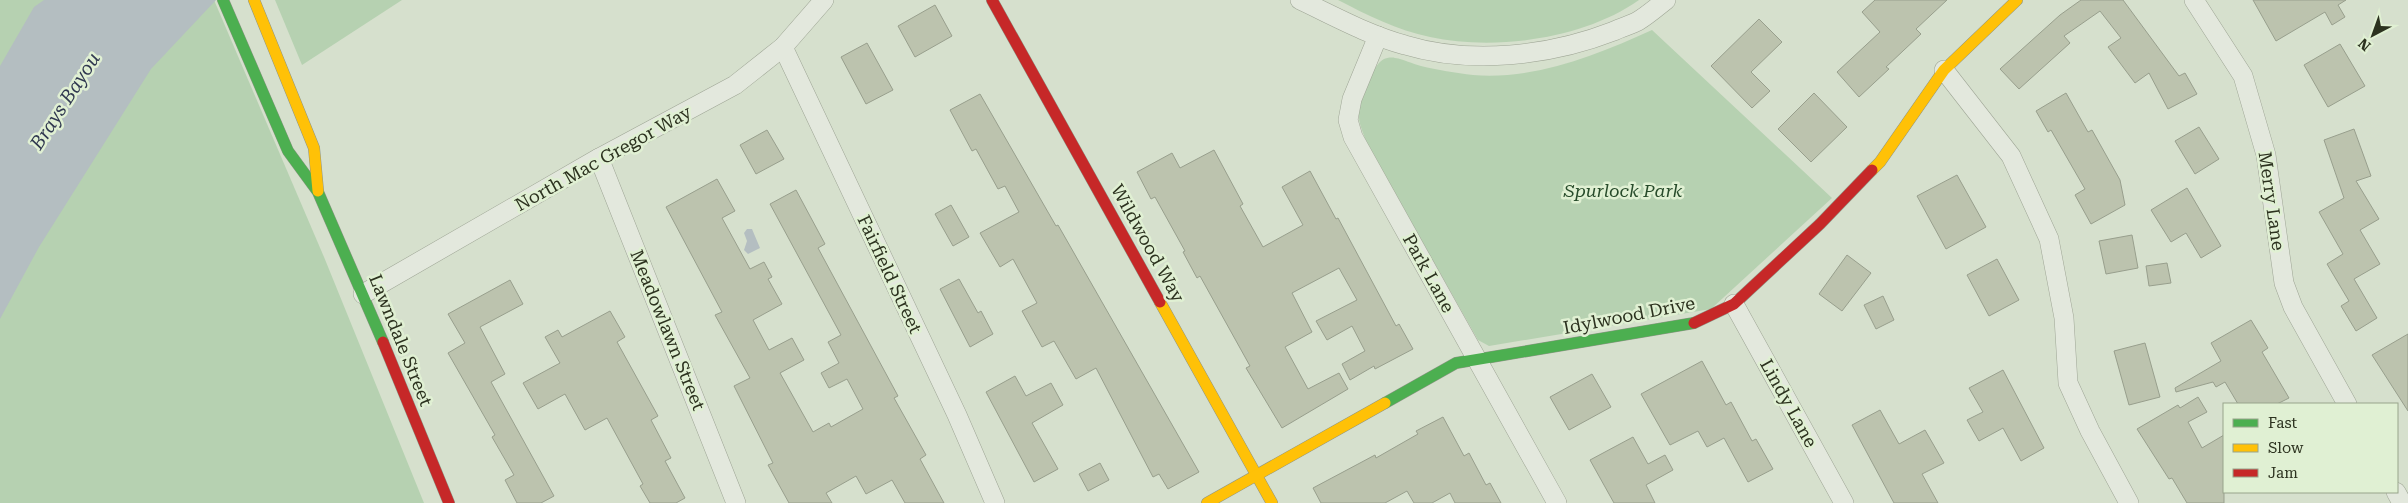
<svg xmlns="http://www.w3.org/2000/svg" width="2408" height="503" font-family="'Roboto Serif',serif">
	<rect width="100%" height="100%" fill="#d6e0cd"/>
	<!-- green -->
	<g fill="#b6d1b1">
		<polygon points="0,0 214,0 324,257 424,503 0,503"/>
		<polygon points="275,0 402,0 302,65"/>
		<path d="M1338,0h301c-55,39 -144,51 -209,37 -33,-7 -63,-22 -92,-37z"/>
		<path d="M1652,30l180,168 -121,111 -222,37 -11,-6 -112,-198c-2,-8 -7,-17 -7,-25 -2,-14 12,-51 25,-58 2,-1 8,-2 11,-1 9,1 17,6 26,8 16,4 35,7 52,9 63,5 124,-20 179,-45z"/>
	</g>
	<!-- water -->
	<g fill="#b4bec1">
		<polygon points="44,0 216,0 151,69 39,247 0,319 0,66 34,7"/>
		<polygon points="747,229 752,229 760,248 748,254 744,250 747,241 744,233"/>
	</g>
	<!-- building -->
	<g fill="#bcc3ae" stroke="#989f8d">
		<polygon points="1875,0 1947,0 1916,29 1921,34 1886,67 1889,69 1859,97 1837,72 1880,32 1862,12"/>
		<polygon points="2081,0 2123,0 2179,76 2185,73 2197,94 2168,109 2149,73 2135,83 2108,47 2121,38 2100,11 2064,36 2070,43 2019,89 2000,69 2060,15"/>
		<polygon points="2253,0 2346,0 2338,5 2345,17 2332,25 2325,12 2276,41"/>
		<polygon points="935,5 952,36 915,57 898,26"/>
		<polygon points="1759,19 1782,42 1751,72 1770,91 1752,108 1711,66"/>
		<polygon points="867,43 893,90 866,104 841,57"/>
		<polygon points="2340,44 2365,86 2328,107 2304,65"/>
		<polygon points="1814,93 1847,127 1811,162 1778,129"/>
		<polygon points="2066,93 2088,132 2092,130 2120,180 2125,205 2091,224 2075,195 2085,189 2051,130 2048,132 2036,111"/>
		<polygon points="980,94 1056,226 1058,225 1199,472 1168,489 1159,474 1153,477 1096,368 1076,379 1054,341 1042,347 1022,311 1037,303 1013,259 1000,267 980,233 1019,212 1005,186 998,189 976,149 972,151 950,110"/>
		<polygon points="2199,127 2219,159 2195,174 2175,141"/>
		<polygon points="2354,129 2371,176 2356,181 2379,219 2360,230 2380,264 2354,279 2377,318 2356,331 2341,306 2349,301 2327,264 2343,254 2319,212 2344,198 2324,140"/>
		<polygon points="767,130 784,159 756,174 740,145"/>
		<polygon points="1214,150 1243,204 1240,206 1263,247 1303,225 1282,187 1310,171 1336,219 1338,218 1396,326 1399,324 1413,349 1375,369 1374,366 1350,380 1342,364 1365,351 1352,326 1327,340 1316,321 1357,300 1339,268 1292,293 1312,332 1285,347 1308,389 1339,373 1348,389 1282,428 1246,368 1250,366 1200,276 1197,278 1183,252 1185,251 1155,197 1151,199 1137,172 1172,153 1180,168"/>
		<polygon points="1957,175 1986,227 1946,249 1917,196"/>
		<polygon points="717,179 735,211 722,218 750,269 764,262 772,277 768,279 782,304 753,320 769,350 792,338 804,360 780,373 813,432 829,423 831,427 863,409 847,379 829,388 821,373 839,363 828,342 841,335 770,204 796,190 825,244 818,248 898,396 894,398 926,455 920,459 944,503 905,503 892,480 866,494 856,476 826,493 832,503 789,503 768,465 773,463 734,386 750,378 715,315 722,312 666,207"/>
		<polygon points="2187,188 2221,246 2201,258 2186,233 2171,242 2151,210"/>
		<polygon points="951,205 969,237 953,246 935,214"/>
		<polygon points="2132,235 2138,268 2106,274 2099,241"/>
		<polygon points="1847,255 1871,273 1842,311 1819,294"/>
		<polygon points="1997,259 2019,300 1989,316 1967,275"/>
		<polygon points="2167,263 2171,283 2149,286 2146,266"/>
		<polygon points="959,279 978,313 981,311 993,334 970,347 940,289"/>
		<polygon points="510,280 523,304 480,327 505,374 491,382 554,496 541,503 517,503 505,480 514,475 492,437 495,435 448,353 465,343 448,314"/>
		<polygon points="1883,296 1894,320 1876,329 1864,305"/>
		<polygon points="610,311 625,337 617,342 658,416 651,420 671,458 665,461 685,498 676,503 650,503 640,486 643,484 607,418 585,430 565,394 538,409 523,383 560,363 545,337 558,330 562,337"/>
		<polygon points="2251,320 2268,348 2262,352 2289,398 2277,404 2238,404 2225,382 2216,387 2213,382 2176,392 2175,388 2221,361 2211,343"/>
		<polygon points="2408,334 2408,411 2372,355"/>
		<polygon points="2145,343 2160,397 2129,405 2114,351"/>
		<polygon points="1702,361 1726,405 1731,402 1752,441 1756,439 1773,469 1748,482 1724,438 1707,447 1698,431 1670,445 1641,394"/>
		<polygon points="2003,370 2044,448 2021,461 2003,428 1979,441 1967,420 1983,412 1969,388"/>
		<polygon points="1592,374 1611,407 1569,430 1550,397"/>
		<polygon points="1015,376 1026,396 1051,383 1063,405 1032,423 1058,469 1034,482 986,392"/>
		<polygon points="2198,397 2207,412 2188,422 2202,448 2224,435 2224,503 2187,503 2172,478 2169,479 2137,429 2178,405 2180,408"/>
		<polygon points="1880,410 1899,444 1925,430 1944,463 1922,474 1938,503 1894,503 1852,425"/>
		<polygon points="1443,417 1464,456 1469,453 1486,485 1490,483 1501,503 1455,503 1450,493 1432,503 1414,503 1407,491 1385,503 1321,503 1313,488 1375,455 1376,458 1418,434 1416,431"/>
		<polygon points="1633,437 1648,464 1665,455 1673,470 1646,485 1655,503 1614,503 1590,460"/>
		<polygon points="1100,463 1109,480 1088,491 1079,474"/>
	</g>
	<g fill="none" stroke-linecap="round" stroke-linejoin="round">
		<!-- street casing -->
		<g stroke="#9ea595" stroke-width="20">
			<g id="street">
				<path d="M1300,0c34,16 68,35 105,45 66,20 145,11 209,-14 8,-4 17,-6 24,-10 10,-6 19,-14 28,-21"/>
				<polyline points="2194,0 2243,76 2266,155 2284,283 2293,307 2347,404"/>
				<polyline points="1378,36 1352,99 1348,120 1353,137 1557,503"/>
				<polyline points="783,47 957,415 995,503"/>
				<polyline points="1944,70 2011,156 2049,239 2064,318 2068,383 2090,431 2129,503"/>
				<polyline points="599,158 736,503"/>
				<polyline points="363,294 599,158 735,85 783,47 824,0"/>
				<polyline points="1734,304 1844,503"/>
				<polyline points="2396,492 2402,503"/>
			</g>
		</g>
		<!-- fast casing -->
		<g stroke="#8e9586" stroke-width="12">
			<g id="fast">
				<polyline points="223,0 288,151 318,192 383,342"/>
				<polyline points="1385,403 1456,363 1694,323"/>
			</g>
		</g>
		<!-- slow casing -->
		<g stroke="#8e9586" stroke-width="12">
			<g id="slow">
				<polyline points="254,0 314,148 318,191"/>
				<polyline points="1872,170 1880,162 1944,70 2017,0"/>
				<polyline points="1160,302 1272,503"/>
				<polyline points="1207,503 1385,403"/>
			</g>
		</g>
		<!-- jam casing -->
		<g stroke="#8e9586" stroke-width="12">
			<g id="jam">
				<polyline points="992,0 1160,302"/>
				<polyline points="1694,323 1734,304 1820,224 1872,170"/>
				<polyline points="383,342 449,503"/>
			</g>
		</g>
		<!-- street -->
		<use href="#street" stroke="#e3e8dd" stroke-width="19"/>
		<!-- fast -->
		<use href="#fast" stroke="#4caf50" stroke-width="11"/>
		<!-- slow -->
		<use href="#slow" stroke="#ffc107" stroke-width="11"/>
		<!-- jam -->
		<use href="#jam" stroke="#c62828" stroke-width="11"/>
	</g>
	<g text-anchor="middle" dominant-baseline="central" stroke-width="5" stroke-linejoin="round" paint-order="stroke">
		<!-- street labels -->
		<g font-size="18" fill="#2c321f" stroke="#e0f0d3">
			<text transform="translate(603 158) rotate(-29)">North Mac Gregor Way</text>
			<text transform="translate(2272 201) rotate(82)">Merry Lane</text>
			<text transform="translate(1148 243) rotate(61)">Wildwood Way</text>
			<text transform="translate(1429 273) rotate(61)">Park Lane</text>
			<text transform="translate(890 274) rotate(65)">Fairfield Street</text>
			<text transform="translate(1629 315) rotate(-11)">Idylwood Drive</text>
			<text transform="translate(668 330) rotate(68)">Meadowlawn Street</text>
			<text transform="translate(401 340) rotate(68)">Lawndale Street</text>
			<text transform="translate(1789 403) rotate(61)">Lindy Lane</text>
		</g>
		<!-- park labels -->
		<g font-size="18" font-style="italic" fill="#284c2b" stroke="#e0f0d3">
			<text x="1623" y="190">Spurlock Park</text>
		</g>
		<!-- water labels -->
		<g font-size="19" font-style="italic" fill="#303850" stroke="#e0f0d3">
			<text transform="translate(65 101) rotate(-57)">Brays Bayou</text>
		</g>
	</g>
	<!-- legend -->
	<rect x="2223" y="403" width="175" height="90" fill="#e0f0d3" stroke="#98a48b"/>
	<rect x="2233" y="419" width="25" height="8" fill="#4caf50" stroke="#98a48b"/>
	<text x="2268" y="428" font-size="15" fill="#2c321f">Fast</text>
	<rect x="2233" y="444" width="25" height="8" fill="#ffc107" stroke="#98a48b"/>
	<text x="2268" y="453" font-size="15" fill="#2c321f">Slow</text>
	<rect x="2233" y="469" width="25" height="8" fill="#c62828" stroke="#98a48b"/>
	<text x="2268" y="478" font-size="15" fill="#2c321f">Jam</text>
	<!-- north arrow -->
	<g transform="translate(2373 35) rotate(221)" stroke="#e0f0d3" stroke-width="4" paint-order="stroke">
	<path d="M0-4L9 19L0 12L-9 19Z" fill="#2c321f"/>
	<text y="-8" font-size="14" font-weight="bold" text-anchor="middle" fill="#2c321f">N</text>
	</g>
</svg>
